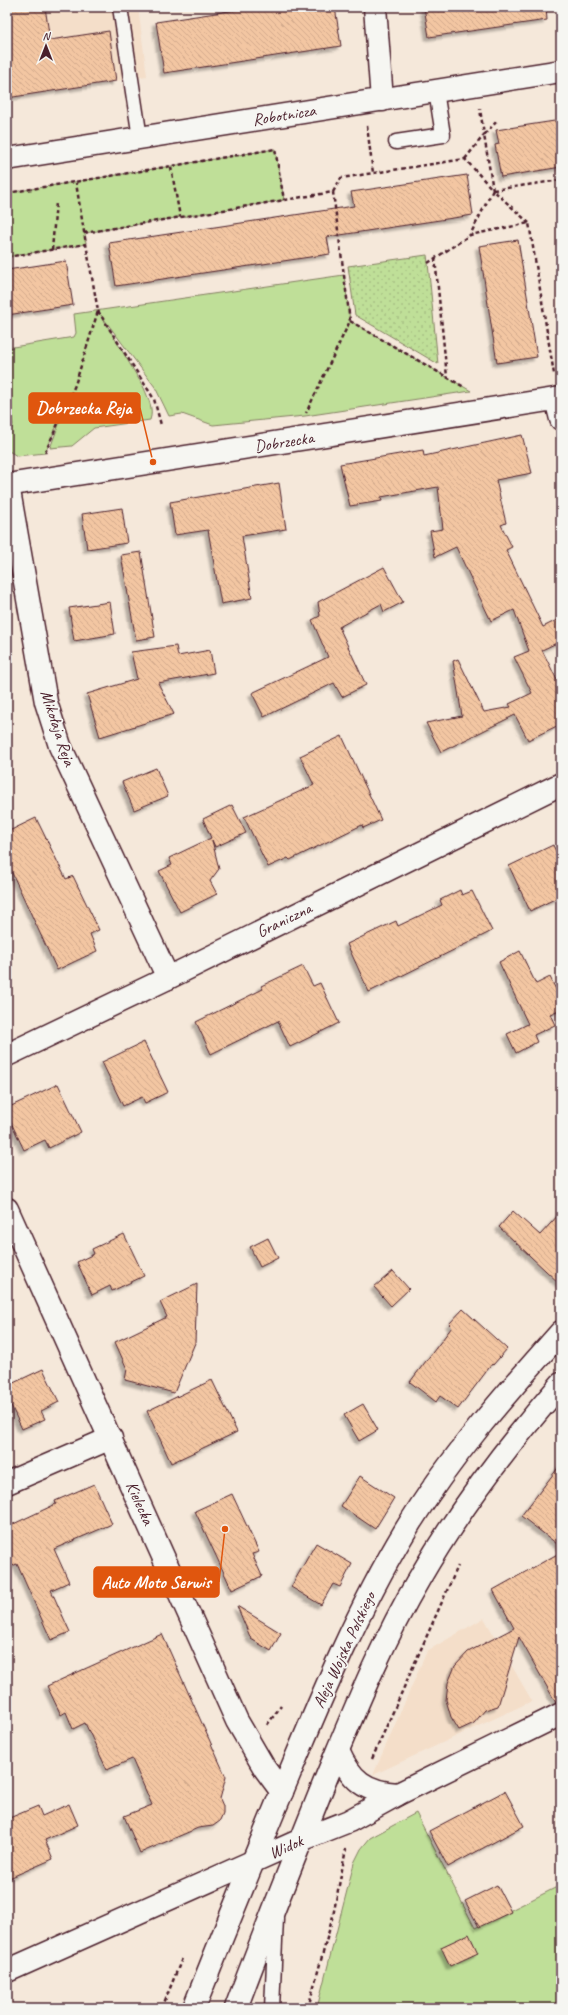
<svg xmlns="http://www.w3.org/2000/svg" width="568" height="2015" font-family="Caveat,sans-serif">
	<defs>
		<pattern id="park-dots" width="8" height="8" patternUnits="userSpaceOnUse"><rect width="8" height="8" fill="#bfdf98"/><path d="M2 2h.1M6 6h.1" fill="none" stroke="#a6bf83" stroke-width="1.8" stroke-linecap="round"/></pattern>
		<pattern id="building-back-hatch" width="6" height="6" patternUnits="userSpaceOnUse"><rect width="6" height="6" fill="#f3c6a2"/><path d="M-1 5l2 2M0 0l6 6M5-1l2 2" fill="none" stroke="#d2aa8c"/></pattern>
		<filter id="shadow"><feDropShadow dx="-3.5" dy="3.5" stdDeviation="1" flood-color="#0004"/></filter>
	</defs>
	<rect width="100%" height="100%" fill="#f5e8da"/>
	<filter id="ink" filterUnits="userSpaceOnUse"><feTurbulence type="fractalNoise" baseFrequency=".025" numOctaves="2"/><feDisplacementMap in="SourceGraphic" scale="8" xChannelSelector="R" yChannelSelector="G"/><feConvolveMatrix kernelMatrix="1 2 1 2 8 2 1 2 1" color-interpolation-filters="sRGB"/></filter>
	<g filter="url(#ink)">
		<!-- built -->
		<g fill="#f4dec9">
			<polygon points="7,7 138,7 147,76 7,98"/>
			<polygon points="484,1618 532,1701 373,1775 427,1651"/>
		</g>
		<!-- green -->
		<g fill="#bfdf98" stroke="#847f62">
			<polygon points="275,149 284,200 85,233 86,244 7,257 7,193"/>
			<path d="M344,275l6,46 121,70 -166,25 -92,9 -31,-11 -13,2 -14,-29 -54,-72 43,73c4,10 10,21 6,32l-56,8 -22,18 -22,2 19,-50 -24,55 -28,3 -10,-6v-11l6,-14 -6,-48v-29l67,-11 2,-4 -2,-19z"/>
			<polygon points="416,1813 475,1928 561,1885 561,2008 317,2008 354,1863 361,1849 370,1838"/>
		</g>
		<!-- park -->
		<polygon fill="url(#park-dots)" stroke="#847f62" points="427,255 428,263 438,364 355,315 348,266"/>
		<!-- building -->
		<g fill="url(#building-back-hatch)" stroke="#4a1f2b" filter="url(#shadow)">
			<polygon points="7,7 45,7 50,40 109,31 116,81 7,98 7,46 11,46"/>
			<polygon points="256,7 335,7 341,46 164,73 156,22"/>
			<polygon points="424,7 546,7 547,20 429,37"/>
			<polygon points="561,120 561,167 501,177 495,145 499,144 496,130"/>
			<polygon points="467,175 473,215 327,237 330,254 116,286 109,243 354,206 351,192"/>
			<polygon points="518,240 537,357 497,363 479,246"/>
			<polygon points="66,261 73,305 7,315 7,270"/>
			<polygon points="522,435 532,473 496,480 506,523 501,525 512,547 506,550 543,627 561,618 561,641 542,650 561,688 561,724 528,740 515,715 441,752 426,723 462,716 453,661 458,659 484,712 511,707 509,704 532,693 514,657 529,651 514,610 491,621 456,547 435,557 430,531 443,529 438,487 381,497 382,501 350,506 340,464 423,450 424,456"/>
			<polygon points="279,483 286,529 242,536 252,598 221,604 208,530 175,535 170,502"/>
			<polygon points="122,508 127,543 87,549 82,514"/>
			<polygon points="141,552 155,637 136,640 121,555"/>
			<polygon points="384,567 403,602 384,612 381,604 339,627 366,685 342,697 334,683 264,717 252,693 328,657 312,620 320,616 318,602"/>
			<polygon points="110,602 115,634 74,641 69,608"/>
			<polygon points="176,646 178,656 210,650 214,673 158,683 174,714 100,737 87,694 137,679 131,652"/>
			<polygon points="342,736 381,820 363,828 362,825 290,860 288,858 268,867 244,817 314,785 300,756"/>
			<polygon points="156,768 168,796 134,810 122,782"/>
			<polygon points="232,805 246,833 215,847 212,840 219,869 210,881 217,894 180,912 159,871 172,865 169,858 211,838 203,819"/>
			<polygon points="36,818 66,879 73,876 99,930 90,934 97,951 57,970 7,862 7,832"/>
			<polygon points="553,845 561,862 561,896 530,911 509,866"/>
			<polygon points="460,890 462,895 472,891 492,931 369,992 347,944 396,921 398,926 442,905 440,900"/>
			<polygon points="520,951 536,984 550,977 561,1000 561,1009 550,1014 555,1025 534,1035 537,1042 516,1053 507,1034 528,1024 499,962"/>
			<polygon points="303,966 313,986 320,983 339,1023 290,1047 278,1021 211,1054 196,1022 263,989 261,986"/>
			<polygon points="144,1042 168,1092 145,1103 142,1097 123,1106 102,1062"/>
			<polygon points="58,1084 81,1132 49,1148 45,1140 24,1150 7,1114 7,1108"/>
			<polygon points="513,1211 540,1235 561,1212 561,1285 499,1227"/>
			<polygon points="124,1234 144,1276 112,1291 110,1286 92,1295 77,1262 94,1254 92,1249"/>
			<polygon points="268,1238 278,1258 260,1267 250,1247"/>
			<polygon points="393,1271 409,1289 391,1306 374,1287"/>
			<polygon points="197,1284 195,1343 174,1393 125,1380 127,1369 115,1342 167,1317 160,1302"/>
			<polygon points="463,1309 507,1349 493,1365 492,1364 458,1409 440,1396 436,1402 410,1382 452,1327 449,1324"/>
			<polygon points="43,1369 59,1402 41,1411 45,1419 22,1429 7,1397 7,1386"/>
			<polygon points="212,1380 237,1432 171,1463 147,1411"/>
			<polygon points="363,1404 378,1430 359,1441 344,1415"/>
			<polygon points="561,1464 561,1547 521,1516"/>
			<polygon points="360,1476 394,1498 375,1529 341,1506"/>
			<polygon points="94,1484 112,1524 54,1549 69,1582 51,1590 70,1632 51,1640 17,1564 7,1568 7,1527 56,1504 55,1501"/>
			<polygon points="232,1494 259,1552 252,1554 262,1576 232,1590 195,1511"/>
			<polygon points="316,1543 352,1564 340,1587 333,1584 321,1605 291,1587"/>
			<polygon points="561,1552 561,1702 556,1703 519,1637 498,1706 485,1710 474,1723 459,1730 451,1717 446,1700 448,1683 455,1666 468,1652 514,1628 493,1590"/>
			<polygon points="237,1606 281,1633 271,1651 251,1639"/>
			<polygon points="162,1634 226,1777 220,1799 223,1806 223,1814 220,1821 213,1826 198,1828 140,1853 124,1816 152,1805 132,1759 107,1770 85,1723 73,1729 66,1712 61,1715 47,1686"/>
			<polygon points="505,1791 524,1826 448,1867 429,1831"/>
			<polygon points="69,1804 78,1825 45,1840 53,1859 7,1879 7,1819 38,1806 42,1816"/>
			<polygon points="497,1885 511,1912 479,1927 465,1901"/>
			<polygon points="469,1934 478,1953 450,1966 441,1947"/>
		</g>
		<g fill="none" stroke-linecap="round" stroke-linejoin="round">
			<!-- lane casing -->
			<g stroke="#4a1f2b" stroke-width="17">
				<g id="lane">
					<polyline points="120,7 140,138"/>
					<polyline points="396,142 443,135 436,91"/>
					<polyline points="272,2008 276,1918"/>
				</g>
			</g>
			<!-- street casing -->
			<g stroke="#4a1f2b" stroke-width="25">
				<g id="street">
					<polyline points="375,7 382,100"/>
					<polyline points="7,159 561,71"/>
					<polyline points="556,399 561,419"/>
					<polyline points="8,485 46,702 60,746 168,978"/>
					<polyline points="7,1055 168,978 561,784"/>
					<polyline points="7,1209 237,1721 265,1769 282,1792"/>
					<polyline points="7,1483 111,1438"/>
					<path d="M338,1751c13,29 27,41 60,43"/>
					<polyline points="7,1971 301,1840 349,1821 398,1794 561,1714"/>
				</g>
			</g>
			<!-- secondary casing -->
			<g stroke="#4a1f2b" stroke-width="25">
				<g id="secondary">
					<polyline points="7,485 561,398"/>
					<path d="M194,2008c30,-77 62,-154 94,-231 35,-84 70,-168 117,-246 44,-73 100,-136 156,-199"/>
					<path d="M236,2008c29,-78 60,-155 91,-232 28,-67 55,-134 92,-197 40,-70 89,-134 142,-195"/>
				</g>
			</g>
			<!-- path -->
			<g stroke="#4a1f2b" stroke-width="2.5" stroke-dasharray="4 3" stroke-linecap="butt">
				<polyline points="367,126 373,173"/>
				<polyline points="465,159 484,135 480,109"/>
				<polyline points="171,167 180,217"/>
				<polyline points="493,190 484,135 498,120"/>
				<polyline points="493,190 561,180"/>
				<polyline points="333,192 341,178 465,159 493,190"/>
				<polyline points="7,193 275,149 284,200"/>
				<polyline points="529,223 493,190 470,235 529,223 554,374"/>
				<polyline points="84,233 333,192 350,321 306,413"/>
				<polyline points="52,250 56,202"/>
				<polyline points="7,257 86,244 76,183"/>
				<polyline points="435,258 447,377"/>
				<polyline points="428,263 470,235"/>
				<polyline points="98,311 154,399 161,425"/>
				<polyline points="350,321 464,387"/>
				<polyline points="45,453 75,385 98,311 86,244"/>
				<polyline points="267,1725 281,1706"/>
				<polyline points="372,1759 458,1566"/>
				<polyline points="162,2008 183,1956"/>
				<polyline points="308,2008 333,1916 346,1849"/>
			</g>
			<!-- lane -->
			<use href="#lane" stroke="#f6f6f2" stroke-width="14"/>
			<!-- street -->
			<use href="#street" stroke="#f6f6f2" stroke-width="22"/>
			<!-- secondary -->
			<use href="#secondary" stroke="#f6f6f2" stroke-width="22"/>
		</g>
	</g>
	<g text-anchor="middle" dominant-baseline="central" stroke-width="3.5" stroke-linejoin="round" paint-order="stroke">
		<!-- street labels -->
		<g font-size="17" fill="#4a1f2b" stroke="#f6f6f2">
			<text transform="translate(284 115) rotate(-9)">Robotnicza</text>
			<text transform="translate(284 442) rotate(-9)">Dobrzecka</text>
			<text transform="translate(58 728) rotate(72)">Mikołaja Reja</text>
			<text transform="translate(284 920) rotate(-26)">Graniczna</text>
			<text transform="translate(140 1503) rotate(66)">Kielecka</text>
			<text transform="translate(344 1650) rotate(-65)">Aleja Wojska Polskiego</text>
			<text transform="translate(286 1847) rotate(-24)">Widok</text>
		</g>
	</g>
	<!-- callouts -->
	<path fill="none" stroke="#e0560e" stroke-width="1.5" d="M153 462L140 408M225 1529L219 1582"/>
	<g fill="#e0560e" stroke="#f6f6f2" stroke-width="1.5">
		<circle cx="153" cy="462" r="4"/>
		<circle cx="225" cy="1529" r="4"/>
	</g>
	<g fill="#e0560e" stroke="#e0560e" stroke-width="1.5">
		<rect x="29" y="393" width="111" height="30" rx="4"/>
		<rect x="94" y="1567" width="125" height="30" rx="4"/>
	</g>
	<g font-size="18" text-anchor="middle" font-weight="bold" fill="#fff">
		<text x="84" y="414">Dobrzecka Reja</text>
		<text x="156" y="1588">Auto Moto Serwis</text>
	</g>
	<!-- margin -->
	<rect width="568" height="2015" fill="none" stroke="#f6f6f2" stroke-width="24"/>
	<rect x="12" y="12" width="544" height="1991" fill="none" stroke="#4a1f2b" stroke-width="1.5" filter="url(#ink)"/>
	<!-- north arrow -->
	<g transform="translate(46 46)" stroke="#f6f6f2" stroke-width="3" paint-order="stroke">
	<path d="M0-3L7 15L0 10L-7 15Z" fill="#4a1f2b"/>
	<text y="-6" font-size="11" font-weight="bold" text-anchor="middle" fill="#4a1f2b">N</text>
	</g>
</svg>
